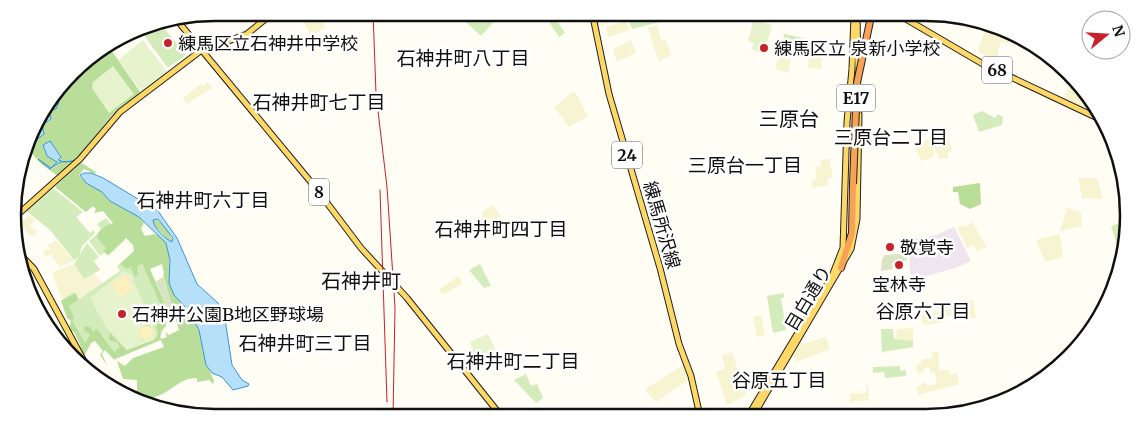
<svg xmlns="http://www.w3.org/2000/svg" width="1141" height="430" font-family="Merriweather,'Noto Sans JP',serif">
	<rect width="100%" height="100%" fill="#fffdf4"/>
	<!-- industrial -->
	<polygon fill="#eee5ef" points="954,227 971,261 955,268 911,280 908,240 936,235"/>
	<!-- farmland -->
	<g fill="#f7f4d2">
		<polygon points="315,12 318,13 326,28 315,33 318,38 313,41 302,18"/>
		<polygon points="594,13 624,13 625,17 597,26"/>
		<polygon points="626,21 630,30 608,37 606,27"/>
		<polygon points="657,25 661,40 666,39 671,55 659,62 648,28"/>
		<polygon points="986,25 1011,36 1008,44 1001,41 997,57 987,57 978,52"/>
		<polygon points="631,40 636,53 617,62 613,49"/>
		<polygon points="782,43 794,46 792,55 787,54 786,58 791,59 788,73 775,69"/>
		<polygon points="810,49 823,51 821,69 808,68"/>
		<polygon points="208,82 212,88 187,104 183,98 201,84 203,86"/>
		<polygon points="1072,84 1076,85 1089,99 1083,111 1063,102"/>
		<polygon points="574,91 588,116 569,127 554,107"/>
		<polygon points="946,134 953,151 948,153 948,158 939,159 932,139"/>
		<polygon points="929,139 935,156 921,161 915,145"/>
		<polygon points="829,159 833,177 827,179 828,185 813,188 812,180 817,179 815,167 821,166 820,160"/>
		<polygon points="1078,178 1097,178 1103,199 1082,198"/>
		<polygon points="492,205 501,216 489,225 481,213"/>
		<polygon points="1067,208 1081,212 1082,226 1060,231"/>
		<polygon points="29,215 35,220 30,226 37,232 33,237 19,225"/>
		<polygon points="972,222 987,247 977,251 974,245 967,248 957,226 965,227"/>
		<polygon points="1059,234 1063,257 1045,262 1036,240"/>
		<polygon points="56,240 74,261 60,267 51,254 46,257 43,252 46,249 50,251 48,245"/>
		<polygon points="74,264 84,279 93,273 102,283 78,299 73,292 62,300 52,272"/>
		<polygon points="459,276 462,284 443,295 439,289"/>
		<polygon points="962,300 973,300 976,318 959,318 959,307 963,307"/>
		<polygon points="951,309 952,315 943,316 943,322 923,325 921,315"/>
		<polygon points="761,315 765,335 757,337 753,317"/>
		<polygon points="913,328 913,341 896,341 897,329"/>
		<polygon points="826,337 830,349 796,362 793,355 799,345"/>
		<polygon points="732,352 746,395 727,405 716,372 725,368 722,355"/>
		<polygon points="932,352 937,352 939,354 939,370 949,370 950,375 957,373 959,384 918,395 917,387 925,382 927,386 937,384 935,373 930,372 930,368 924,368 924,372 917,373 917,365 921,364 921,360 933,358"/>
		<polygon points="685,364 690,379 656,402 652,398 645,389"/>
		<polygon points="868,382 869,400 850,402 850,394 866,393"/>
	</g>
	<!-- green -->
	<g fill="#d4ecbb">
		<polygon points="477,13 498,13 500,15 481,36 466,22"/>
		<polygon points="626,13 662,13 664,21 632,29"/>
		<polygon points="553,14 565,33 559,37 547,19"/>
		<polygon points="159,22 186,55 168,68 140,30 150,23"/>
		<polygon points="784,34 808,39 808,44 783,40"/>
		<polygon points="982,111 995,118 998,114 1003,117 1002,125 979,132 973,115"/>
		<polygon points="53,188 83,212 76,217 90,233 93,230 95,233 82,246 79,257 74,260 50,230 26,211"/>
		<polygon points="1125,215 1123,243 1117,245 1111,226 1122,222 1121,219"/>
		<polygon points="106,218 125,240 108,256 105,252 100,256 89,241 102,230 97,224"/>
		<polygon points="87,243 99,257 94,261 100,270 84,279 74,264"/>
		<path d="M137,250l31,66c1,10 -8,15 -8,24l-46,20 -20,-23 -11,14 -21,-51 11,-8 6,7 41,-28 -3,-5z"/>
		<polygon points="480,264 491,286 484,288 469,270"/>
		<polygon points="783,293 785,297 781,298 786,330 773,333 767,296"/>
		<polygon points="881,329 893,329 894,339 913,341 913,347 882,352"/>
		<polygon points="900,366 900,371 906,370 906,376 885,378 884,372 873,373 873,367"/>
		<polygon points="526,374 531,386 537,384 543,398 536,403 514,380"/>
	</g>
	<!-- forest -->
	<g fill="#b8de99" fill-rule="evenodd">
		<path d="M109,47l32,46 -29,22 -33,41 -21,20 -17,-12 -13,-15 2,-8h5l9,-7 -4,-21 4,-4 1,12 4,1 2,-3 -2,-9 7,-1 3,-7v-12l23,-27zM50,142l11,14 -3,4 6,2 9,-1 -13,1 -8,7 -14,-9 12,8 8,-6 -11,-6 -3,-12z"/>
		<path d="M80,162l16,10 -1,2 -11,-5 -5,6 7,8 16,9 8,9 27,14 7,8 -3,6 4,7 10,-2c20,8 12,30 15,45 3,20 20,32 28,50 6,11 5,23 8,34 2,6 6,11 8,18l-1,3 -4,-4 -12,2v-4c-23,0 -26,20 -55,21l-5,-3v-16l-14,-1 -6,-18 8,5 8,-8 31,-11 -3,-7 -47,19 -9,-9 -3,4 5,11 -7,-10 3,-4 -8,-10 -4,2 -8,15 -3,-14 -6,-12 -5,-2 2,-9 -4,-3 -6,-17 15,-8 2,7 -9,6 5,12 -2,2 13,23 5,-8 -6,-5v-4l6,1 3,5 4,-3 17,23 6,-5 -3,-5 -8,-2 1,-7 16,17 30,-12 2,-5 -2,-6 3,-5 -6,1 -6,-12 11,2 4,-5 -20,-45 -5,3 1,8 -3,3 -4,-9 3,-3 -7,4 -7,-5 14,-13 -1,-6 -7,-7 -17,16h-3l-2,-3 2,-3 -9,-11c1,-8 9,-11 16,-14l-10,-12 -9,2 2,-4 -3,-3 -7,6 -31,-25zM162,264l2,10 -1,1 16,55 -10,5 -4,-3 2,5 -5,2 -2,-2 1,-7 5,-4 -3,-4 5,-1 2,-6 -20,-46z"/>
		<polygon points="980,183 981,204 970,209 960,204 958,192 953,192 953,187"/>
		<polygon points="156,219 166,227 173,241 169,241 153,224 153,220"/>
	</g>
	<!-- sand -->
	<g fill="#fdefbe">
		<polygon points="126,275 134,288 125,295 118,295 111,283"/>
		<circle cx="146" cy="333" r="7"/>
	</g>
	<!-- cemetery -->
	<g fill="#d9e4c2">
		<polygon points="906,247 907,260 892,263 893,269 881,271 882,259 885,255 901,254 900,248"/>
		<polygon points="163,277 171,301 179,312 171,316 155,282"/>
	</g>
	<!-- pitch -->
	<g fill="#e6f3cd" fill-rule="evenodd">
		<polygon points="954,16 972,19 969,29 952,23"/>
		<polygon points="754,20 772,25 764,54 751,49 754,44 748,40"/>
		<polygon points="143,40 168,73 142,92 118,60"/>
		<polygon points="113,66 134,94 109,113 92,88 93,82"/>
		<path d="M124,271l7,3 25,59 -2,7 -27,10 -21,-23 -16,-29zM126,275l8,13 -9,7h-7l-7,-12zM147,324l3,2 4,9 -12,6 -4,-11z"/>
		<polygon points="488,334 500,360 497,366 484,371 472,351 473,348 470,342"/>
	</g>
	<!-- water -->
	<g fill="#b6e0f9" stroke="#3a96d3" fill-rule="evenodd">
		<polygon points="59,90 59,102 56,109 49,110 51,119 47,122 45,120 44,109 50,101 56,102"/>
		<polygon points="40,113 44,134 35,141 31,141"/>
		<polygon points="50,141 61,157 58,160 64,162 74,161 60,162 50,169 38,159 51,168 57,162 47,156 43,145"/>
		<path d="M84,173h7l12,5 55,33 19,27 20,46 21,19 7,16 7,46 10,15 7,4 -1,2 -15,4 -11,-13 -10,-4 -6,-8 -7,-35 -13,-22 -12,-13 -5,-12 1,-23 -4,-17 -27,-26 -29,-16 -8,-9 -16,-9 -6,-8zM158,219l15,19 -1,4c-7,-3 -19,-15 -19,-22z"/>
	</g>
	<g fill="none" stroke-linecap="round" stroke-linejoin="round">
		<!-- major casing -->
		<g stroke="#212121" stroke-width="7">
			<g id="major">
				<polyline points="592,12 609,94 660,268 679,344 691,376 700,416"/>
				<polyline points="857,12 858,71"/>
				<polyline points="894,12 983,64 1104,121"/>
				<polyline points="176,19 315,187 361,248 407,298 502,417"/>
				<polyline points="15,217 80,159 120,112 199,52 247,34 274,12"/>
				<polyline points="16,250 34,269 92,376"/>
				<polyline points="748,416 832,276 843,248 847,122 852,69 854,15"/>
				<polyline points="753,416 851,249 857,219 859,114"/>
			</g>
		</g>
		<!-- highway casing -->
		<g stroke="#212121" stroke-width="8">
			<polyline id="highway" points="841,268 852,233 853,184"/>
		</g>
		<!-- major -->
		<use href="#major" stroke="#fdd866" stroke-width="5"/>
		<!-- highway -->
		<use href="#highway" stroke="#f9a257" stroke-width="6"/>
		<!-- rail -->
		<g stroke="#c82129" stroke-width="1">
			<polyline points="373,12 376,94 387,187 395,308 393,417"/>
			<polyline points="380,190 387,402"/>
		</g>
		<!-- highway-bridge casing -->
		<g stroke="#212121" stroke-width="8" stroke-linecap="butt">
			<polyline id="highway-bridge" points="853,184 857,83 872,12"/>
		</g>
		<!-- highway-bridge -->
		<use href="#highway-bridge" stroke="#f9a257" stroke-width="6"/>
	</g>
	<!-- markers -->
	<g fill="#c82129" stroke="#fff" stroke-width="2">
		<circle cx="168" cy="43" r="5"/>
		<circle cx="764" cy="48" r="5"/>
		<circle cx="890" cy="247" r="5"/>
		<circle cx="899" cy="265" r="5"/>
		<circle cx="122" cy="314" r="5"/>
	</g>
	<g text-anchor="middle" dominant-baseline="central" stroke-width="5" stroke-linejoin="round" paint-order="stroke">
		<!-- shield labels -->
		<g fill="#fff" stroke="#585858" stroke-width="1">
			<rect x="982" y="56.5" width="30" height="27" rx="4"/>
			<rect x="837" y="84.5" width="38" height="27" rx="4"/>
			<rect x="612" y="141.5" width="30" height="27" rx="4"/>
			<rect x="309" y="178.5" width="20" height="27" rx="4"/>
		</g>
		<g font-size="16" font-weight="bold" fill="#101010">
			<text x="997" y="70">68</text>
			<text x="856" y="98">E17</text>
			<text x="627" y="155">24</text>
			<text x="319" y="192">8</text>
		</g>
		<!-- poi labels -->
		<g font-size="18" fill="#101010" stroke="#fff" text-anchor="start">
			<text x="178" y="43">練馬区立石神井中学校</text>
			<text x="774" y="48">練馬区立 泉新小学校</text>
			<text x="900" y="247">敬覚寺</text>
			<text x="899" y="284" text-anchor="middle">宝林寺</text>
			<text x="132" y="314">石神井公園B地区野球場</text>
		</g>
		<!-- street labels -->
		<g font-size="18" fill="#101010" stroke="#fff">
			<text transform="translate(662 225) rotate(74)">練馬所沢線</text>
			<text transform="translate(808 298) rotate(-59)">目白通り</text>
		</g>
		<!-- neighbourhood labels -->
		<g font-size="19" fill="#101010" stroke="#fff">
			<text x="463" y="58">石神井町八丁目</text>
			<text x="319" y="102">石神井町七丁目</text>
			<text x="891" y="137">三原台二丁目</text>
			<text x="745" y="165">三原台一丁目</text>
			<text x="203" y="200">石神井町六丁目</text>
			<text x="501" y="229">石神井町四丁目</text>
			<text x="923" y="311">谷原六丁目</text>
			<text x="305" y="343">石神井町三丁目</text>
			<text x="513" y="361">石神井町二丁目</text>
			<text x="779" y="380">谷原五丁目</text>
		</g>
		<!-- quarter labels -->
		<g font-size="20" fill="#101010" stroke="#fff">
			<text x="789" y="118">三原台</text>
			<text x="361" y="280">石神井町</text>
		</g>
	</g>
	<!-- crop -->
	<path d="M0 0H1141V430H0ZM215 21H926A194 194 0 0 1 1120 215V215A194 194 0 0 1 926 409H215A194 194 0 0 1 21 215V215A194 194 0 0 1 215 21Z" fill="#fff" fill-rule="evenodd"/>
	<path fill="none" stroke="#101010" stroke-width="2.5" d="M215 21H926A194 194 0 0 1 1120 215V215A194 194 0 0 1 926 409H215A194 194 0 0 1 21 215V215A194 194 0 0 1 215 21Z"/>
	<!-- north arrow -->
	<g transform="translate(1106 35) rotate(72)"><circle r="24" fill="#ffffff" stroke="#9f9f9f"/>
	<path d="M0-4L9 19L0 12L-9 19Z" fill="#c82129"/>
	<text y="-8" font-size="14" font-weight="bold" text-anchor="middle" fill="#101010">N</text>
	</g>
</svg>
